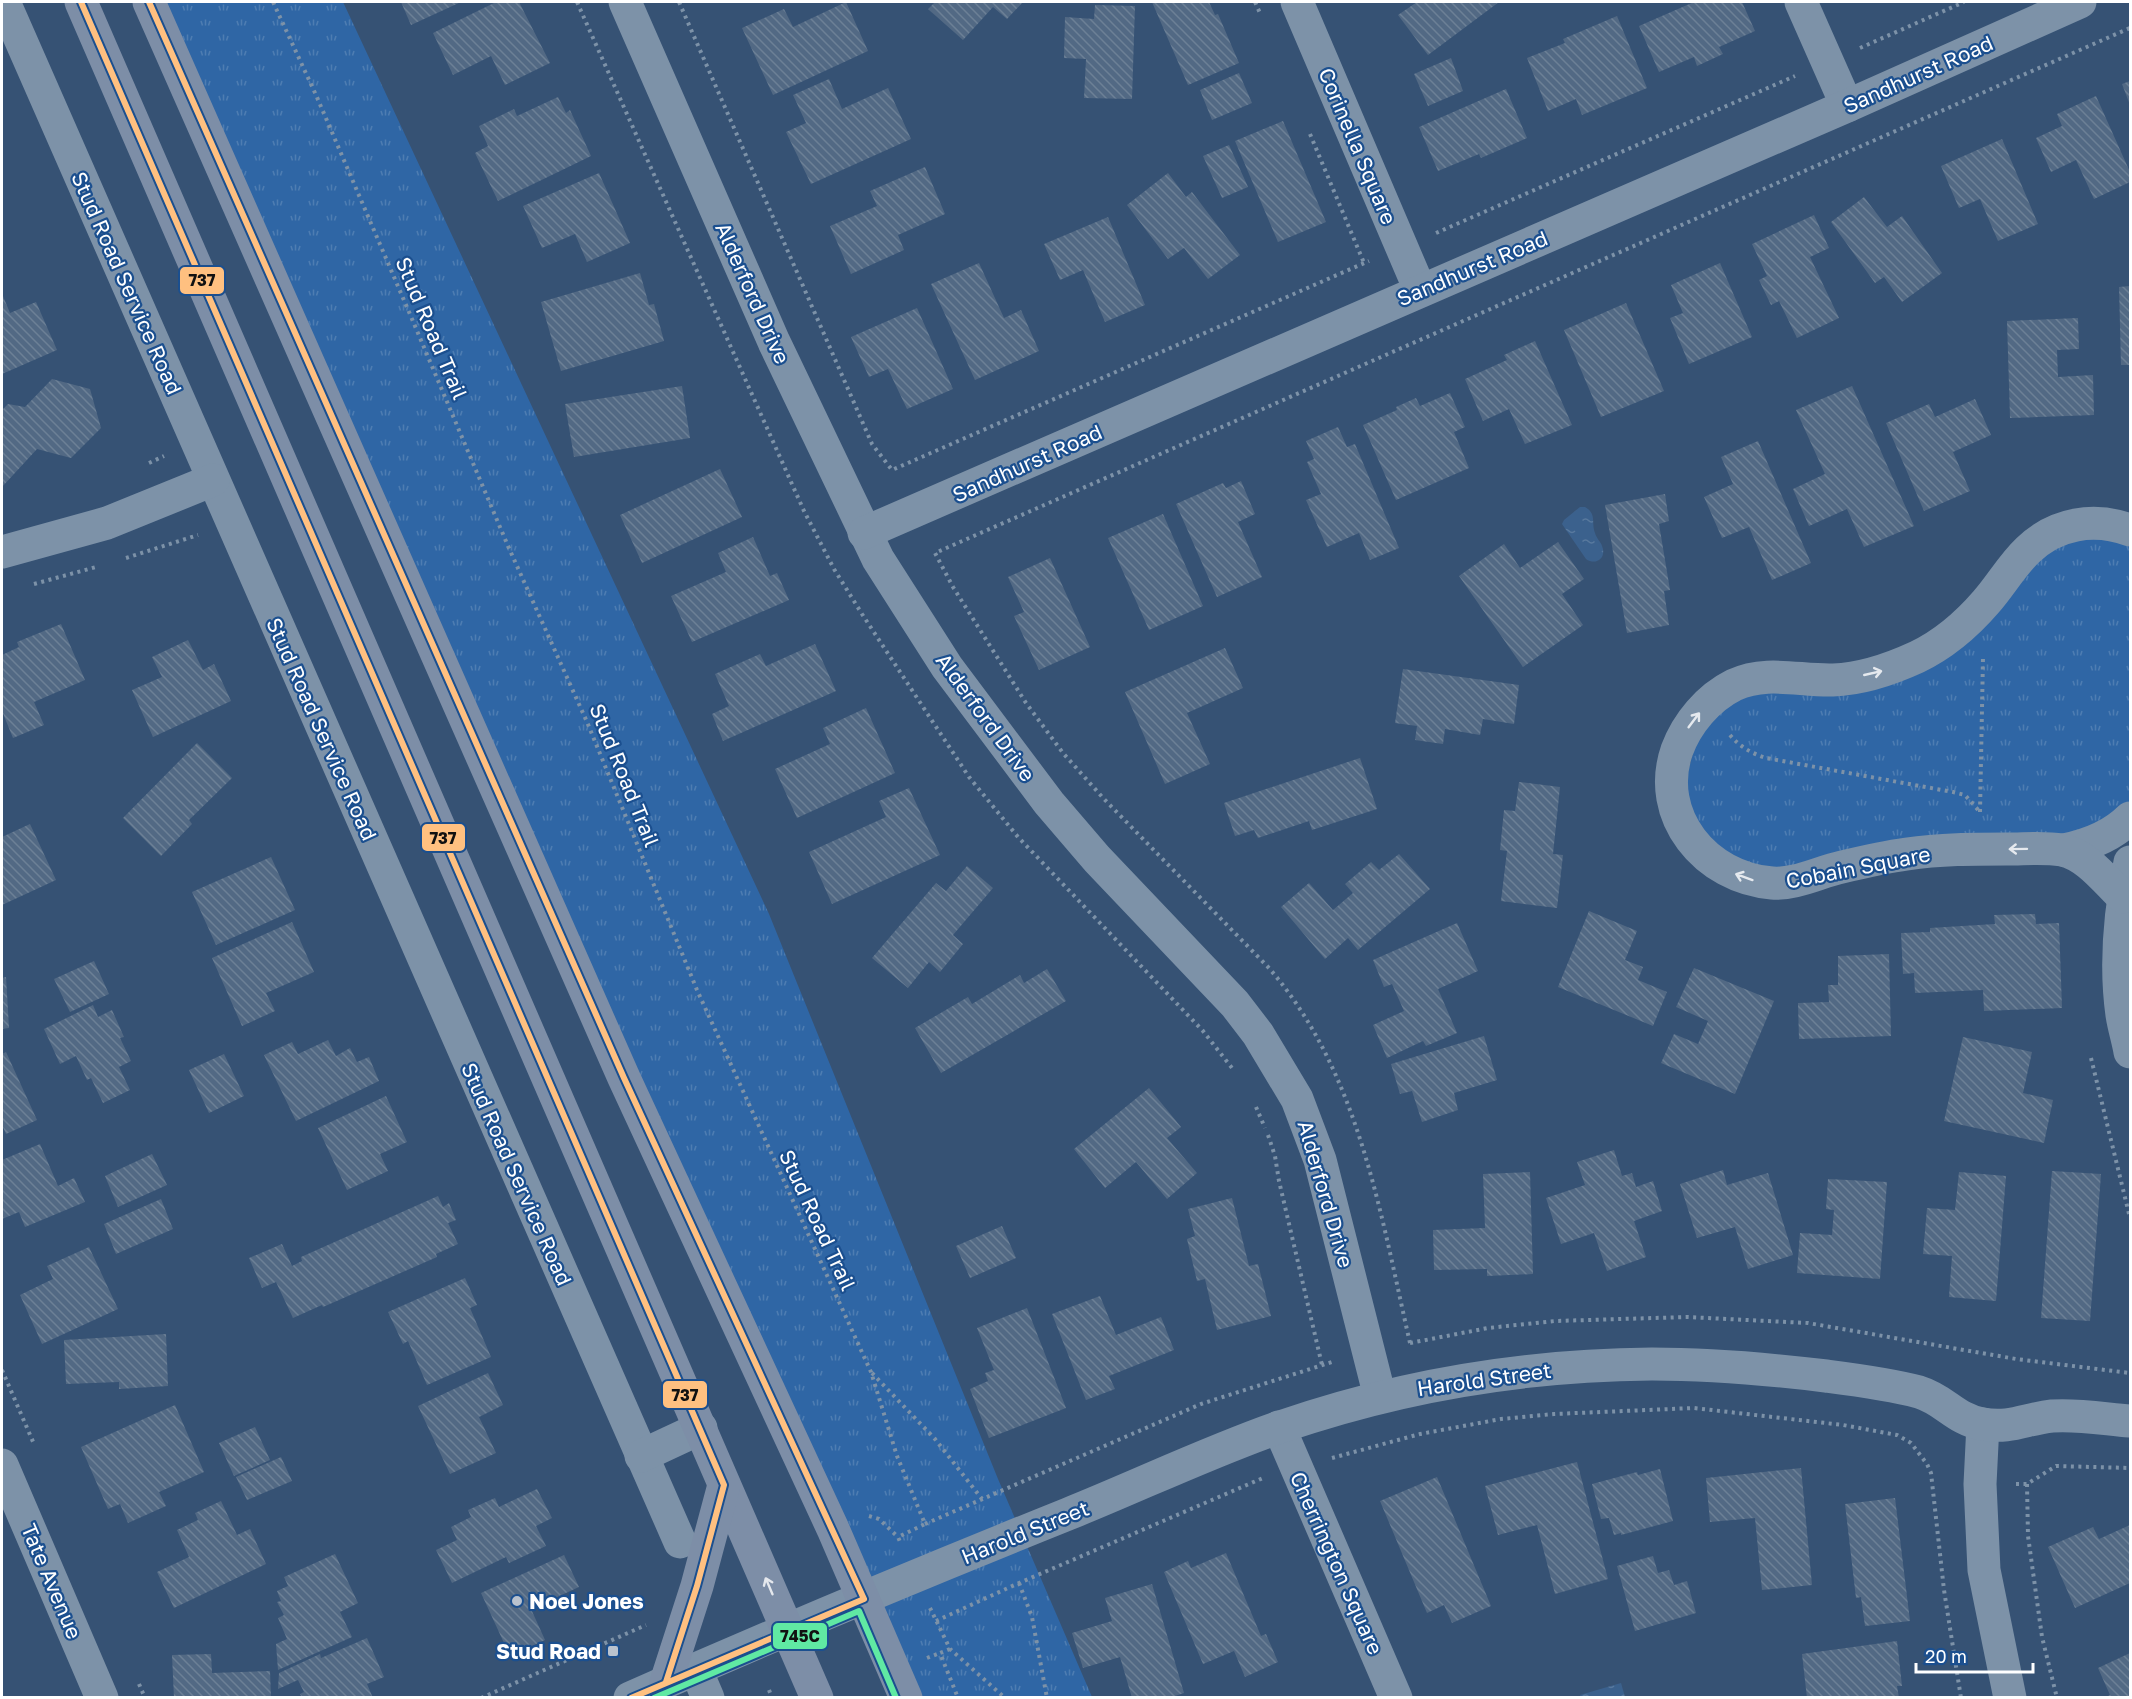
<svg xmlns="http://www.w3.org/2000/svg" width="2132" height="1699" font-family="'Golos Text',sans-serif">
	<defs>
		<pattern id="park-tufts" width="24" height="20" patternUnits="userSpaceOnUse" patternTransform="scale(1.5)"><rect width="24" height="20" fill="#2f66a5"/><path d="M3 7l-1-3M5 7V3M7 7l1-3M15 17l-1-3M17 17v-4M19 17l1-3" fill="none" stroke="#4e7db2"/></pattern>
		<pattern id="water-ripples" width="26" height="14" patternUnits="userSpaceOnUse" patternTransform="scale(1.5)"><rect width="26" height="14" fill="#3b618d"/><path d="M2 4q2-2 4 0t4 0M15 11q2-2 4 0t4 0" fill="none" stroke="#58799e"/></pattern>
		<pattern id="building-back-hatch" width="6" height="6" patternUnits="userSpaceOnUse" patternTransform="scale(1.5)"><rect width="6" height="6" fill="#526984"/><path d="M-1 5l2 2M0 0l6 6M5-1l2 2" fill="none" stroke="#6c8096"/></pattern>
	</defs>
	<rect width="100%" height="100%" fill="#365274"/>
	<!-- park -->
	<g fill="url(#park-tufts)">
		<polygon points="153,2 343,2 769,914 998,1479 1092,1697 906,1697"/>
		<polygon points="2130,516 2130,818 2122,827 1752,880 1677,813 1706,704 1882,671 2082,524"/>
	</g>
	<!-- water -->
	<g fill="url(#water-ripples)">
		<path d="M1580,507h5c12,7 6,15 10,26 1,5 6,9 7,13 5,12 -6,20 -16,13l-24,-35 2,-4z"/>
		<polygon points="1621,1683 1625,1697 1581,1697 1580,1695"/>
	</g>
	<!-- building -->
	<g fill="url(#building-back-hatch)">
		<polygon points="401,2 461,2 411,25"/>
		<polygon points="496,2 519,2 550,63 505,85 491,56 453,75 433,33"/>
		<polygon points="846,2 868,51 773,95 742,28 784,9 793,27"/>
		<polygon points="935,2 1023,2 1007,19 993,7 963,40 928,9"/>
		<polygon points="1152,2 1209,2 1215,15 1218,14 1239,63 1188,85"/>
		<polygon points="1417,2 1499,2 1428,55 1398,15"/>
		<polygon points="1694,2 1742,2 1755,31 1719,47 1723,54 1697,66 1694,57 1659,72 1639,26"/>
		<polygon points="1095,5 1135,6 1132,99 1084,98 1086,59 1064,58 1065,17 1094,19"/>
		<polygon points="1617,16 1647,88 1582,115 1576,99 1548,111 1527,58 1565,43 1563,39"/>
		<polygon points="1451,58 1463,91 1428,106 1414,74"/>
		<polygon points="1239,73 1252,103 1212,120 1200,90"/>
		<polygon points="829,79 842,109 888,88 911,139 811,184 786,132 806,123 793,95"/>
		<polygon points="2130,81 2130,105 2122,84"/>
		<polygon points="1506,89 1527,138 1481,158 1479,154 1438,171 1419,127"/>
		<polygon points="2096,96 2130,172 2130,182 2094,199 2076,160 2051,172 2036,138 2062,126 2057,114"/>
		<polygon points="558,97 566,113 570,110 591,156 498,201 475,153 488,146 479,126 514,109 517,116"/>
		<polygon points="1283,121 1326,222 1278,242 1235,141"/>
		<polygon points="2002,139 2038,224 1998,241 1980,199 1959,208 1941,166"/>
		<polygon points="1229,145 1248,187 1222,198 1203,156"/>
		<polygon points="925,167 945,214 898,235 904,250 851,274 830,226 877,206 870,191"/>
		<polygon points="599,173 630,243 587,262 575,234 542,248 523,206"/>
		<polygon points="1168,173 1186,197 1192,192 1240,255 1208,279 1184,248 1168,259 1127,205"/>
		<polygon points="1864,197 1887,227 1902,216 1942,273 1902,302 1884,277 1875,283 1831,222"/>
		<polygon points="1814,215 1829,248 1810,257 1839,318 1797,338 1779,301 1771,305 1759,280 1767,276 1752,244"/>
		<polygon points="1108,217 1145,305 1105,322 1083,270 1060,280 1044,244"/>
		<polygon points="979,263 1004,318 1021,310 1039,351 975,380 931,284"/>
		<polygon points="1720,263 1752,337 1689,364 1670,318 1683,313 1671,285"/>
		<polygon points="640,273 649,305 654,304 664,341 561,371 541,302"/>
		<polygon points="2130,286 2130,365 2121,365 2119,287"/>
		<polygon points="3,296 10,313 36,302 57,350 2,374 2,297"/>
		<polygon points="1626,303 1664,391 1601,417 1564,330"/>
		<polygon points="917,308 953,389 907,409 888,369 869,377 851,337"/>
		<polygon points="2078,318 2079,349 2057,350 2058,377 2093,375 2094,415 2010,418 2007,321"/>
		<polygon points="1535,341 1572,425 1525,444 1509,409 1483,421 1465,379 1507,360 1504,355"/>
		<polygon points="52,379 90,389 101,428 71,458 37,449 2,487 2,410 8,404 25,407"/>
		<polygon points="682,386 690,438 574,457 565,404"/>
		<polygon points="1852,386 1914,526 1864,547 1847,509 1809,526 1793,489 1825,474 1796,410"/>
		<polygon points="1450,393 1465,427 1454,432 1469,468 1396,500 1363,425 1397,410 1396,407 1416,398 1420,406"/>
		<polygon points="1975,399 1991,435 1953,452 1970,491 1924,511 1886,423 1929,404 1935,417"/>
		<polygon points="1338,427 1347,447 1355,444 1399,548 1370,560 1359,533 1327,547 1306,500 1321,494 1307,462 1314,459 1306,441"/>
		<polygon points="1758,441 1811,563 1772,580 1749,527 1722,538 1704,497 1733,484 1721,457"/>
		<polygon points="720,469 742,517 642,563 620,515"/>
		<polygon points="1241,481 1255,514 1238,522 1262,577 1217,597 1176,504 1223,483 1226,488"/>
		<polygon points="1665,494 1669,521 1659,524 1670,590 1664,591 1669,625 1627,633 1605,505"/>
		<polygon points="1163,514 1203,606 1149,630 1108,538"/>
		<polygon points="753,537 770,576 777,573 789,600 692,642 671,596 726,572 718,553"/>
		<polygon points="1558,542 1584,579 1562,594 1583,625 1523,667 1459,576 1504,544 1520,568"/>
		<polygon points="1050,558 1090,647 1039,670 1014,616 1024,612 1008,577"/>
		<polygon points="61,624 85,680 34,702 44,725 13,738 2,711 2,655 19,647 17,642"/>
		<polygon points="188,640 203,670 214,664 231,701 153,737 132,690 162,677 152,657"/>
		<polygon points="815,644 836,691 723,741 712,714 729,706 715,674 760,654 766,666"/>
		<polygon points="1225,648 1243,688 1187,713 1210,764 1165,784 1125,692"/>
		<polygon points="1403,669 1519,685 1514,724 1483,719 1480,735 1445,729 1443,744 1415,740 1417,726 1395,723"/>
		<polygon points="866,708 895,773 797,818 775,769 830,744 823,728"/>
		<polygon points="197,743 232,778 189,820 192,824 161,856 123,818"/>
		<polygon points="1360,758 1377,809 1312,830 1309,821 1258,838 1254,830 1235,836 1224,803"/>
		<polygon points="1519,782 1560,787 1553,854 1563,855 1557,908 1501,901 1507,851 1500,850 1504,810 1515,811"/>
		<polygon points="909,788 940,855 832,904 809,852 886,817 879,801"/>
		<polygon points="30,824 56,880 2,905 2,837"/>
		<polygon points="1399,854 1430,889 1358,950 1348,938 1325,959 1281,907 1309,883 1333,910 1353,893 1345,884 1371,862 1379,870"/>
		<polygon points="271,857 295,910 216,945 192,892"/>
		<polygon points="967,866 993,888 953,935 963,944 940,972 929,962 908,988 872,958 936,883 946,891"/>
		<polygon points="1589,911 1637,931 1625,960 1643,967 1638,980 1667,992 1653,1026 1558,987"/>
		<polygon points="2035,914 2036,924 2059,923 2062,1008 1984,1011 1983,990 1915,993 1914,973 1903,974 1901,933 1930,932 1930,928 1995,924 1994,915"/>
		<polygon points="292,922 314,972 266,993 275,1011 242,1026 212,958"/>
		<polygon points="1457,923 1478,971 1438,989 1457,1033 1426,1046 1423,1041 1387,1058 1373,1025 1404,1011 1392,984 1384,987 1373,960"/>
		<polygon points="1889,954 1891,1036 1799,1039 1798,1003 1829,1002 1828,985 1838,985 1838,956"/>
		<polygon points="94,961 109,994 70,1012 54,979"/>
		<polygon points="1694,968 1774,1001 1735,1094 1661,1063 1674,1034 1698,1044 1708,1021 1676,1007"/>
		<polygon points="1047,969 1066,1001 941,1073 915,1028 968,997 972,1004 1020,975 1024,983"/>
		<polygon points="6,977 9,1028 2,1029 2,978"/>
		<polygon points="93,1005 98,1017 112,1010 124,1037 120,1038 131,1061 119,1067 130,1090 103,1103 91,1078 87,1080 76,1056 60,1064 44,1029"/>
		<polygon points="1484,1036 1497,1080 1454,1093 1458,1110 1422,1122 1412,1091 1400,1094 1391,1064"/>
		<polygon points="1963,1037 2032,1052 2023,1093 2053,1100 2044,1143 1944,1121"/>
		<polygon points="328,1040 336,1056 350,1048 357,1062 369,1057 379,1081 296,1121 264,1055 292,1042 298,1054"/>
		<polygon points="6,1052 37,1120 6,1134 2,1125 2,1054"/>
		<polygon points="224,1054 244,1096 209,1113 189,1070"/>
		<polygon points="1149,1088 1181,1127 1167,1138 1197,1173 1167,1199 1136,1162 1105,1188 1074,1149"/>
		<polygon points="386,1096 407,1142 380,1154 388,1171 347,1190 318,1128"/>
		<polygon points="40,1144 58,1186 74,1178 85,1202 25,1227 19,1212 2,1219 2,1160"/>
		<polygon points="1614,1150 1622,1176 1632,1173 1636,1187 1653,1181 1662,1211 1634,1221 1646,1257 1607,1271 1594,1233 1561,1244 1546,1198 1585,1185 1577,1162"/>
		<polygon points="152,1154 167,1185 118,1207 105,1176"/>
		<polygon points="1723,1170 1727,1185 1768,1173 1793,1255 1748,1269 1735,1227 1697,1238 1680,1184"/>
		<polygon points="2052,1171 2101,1174 2090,1321 2041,1318"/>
		<polygon points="1530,1172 1533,1274 1487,1276 1487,1269 1434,1270 1433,1230 1485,1228 1483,1174"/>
		<polygon points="1959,1172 2006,1176 1996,1301 1949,1297 1952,1256 1923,1254 1927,1208 1955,1210"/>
		<polygon points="1828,1179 1887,1182 1880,1279 1797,1273 1800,1233 1832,1235 1834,1210 1826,1209"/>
		<polygon points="438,1196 443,1207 449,1203 456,1220 448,1223 458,1244 436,1254 437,1257 323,1307 322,1305 293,1318 276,1282 262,1288 249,1258 282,1244 292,1266 302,1261 301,1257"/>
		<polygon points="1232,1198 1249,1266 1258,1264 1271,1316 1217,1330 1205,1279 1197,1281 1187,1239 1195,1236 1188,1209"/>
		<polygon points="161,1199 173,1229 116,1254 104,1224"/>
		<polygon points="1002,1226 1016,1258 970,1278 956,1246"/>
		<polygon points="89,1247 118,1309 42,1344 20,1295 53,1279 47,1266"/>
		<polygon points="465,1278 477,1305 470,1308 491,1357 427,1385 408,1341 403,1344 388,1312"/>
		<polygon points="1100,1296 1116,1335 1161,1317 1174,1350 1109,1376 1115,1389 1086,1400 1052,1314"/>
		<polygon points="1027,1308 1066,1408 989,1438 970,1389 988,1381 985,1373 994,1370 977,1328"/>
		<polygon points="166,1334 168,1386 119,1389 119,1382 66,1384 64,1340"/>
		<polygon points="488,1373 503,1405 479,1417 496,1453 450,1474 418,1406"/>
		<polygon points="175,1405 204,1472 159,1492 166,1506 128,1523 120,1504 108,1509 81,1447"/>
		<polygon points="255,1427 270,1460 234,1476 219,1443"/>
		<polygon points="281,1457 292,1481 247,1500 236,1477"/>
		<polygon points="1577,1462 1608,1579 1555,1594 1537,1525 1498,1535 1485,1486"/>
		<polygon points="1801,1468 1812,1585 1762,1590 1755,1518 1710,1522 1706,1478"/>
		<polygon points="1660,1469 1673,1521 1621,1535 1621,1533 1614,1535 1609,1518 1601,1519 1592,1484 1637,1472 1638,1475"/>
		<polygon points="1437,1477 1491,1606 1452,1623 1444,1605 1427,1613 1380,1501"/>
		<polygon points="537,1489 552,1518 536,1526 546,1546 509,1563 506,1557 452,1583 436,1550 457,1540 451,1527 471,1517 468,1510 495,1498 499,1507"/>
		<polygon points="1895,1498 1910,1621 1865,1626 1861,1597 1856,1598 1845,1504"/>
		<polygon points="221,1501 237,1535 250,1529 266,1564 174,1608 157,1572 189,1557 177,1530 198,1520 195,1513"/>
		<polygon points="2130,1525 2130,1583 2075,1608 2048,1547 2093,1527 2099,1539"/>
		<polygon points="1226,1553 1261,1636 1266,1634 1278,1662 1245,1677 1234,1651 1203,1664 1164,1572 1188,1561 1191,1568"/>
		<polygon points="335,1554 358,1603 340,1612 352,1637 278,1670 276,1644 287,1639 278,1618 284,1615 277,1602 281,1601 277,1591 288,1586 284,1577"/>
		<polygon points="564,1555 579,1587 531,1609 545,1640 510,1656 481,1593"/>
		<polygon points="1653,1556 1658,1573 1669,1570 1674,1585 1687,1581 1696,1613 1635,1631 1617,1566"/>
		<polygon points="1152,1584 1184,1693 1169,1698 1132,1698 1120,1657 1083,1668 1072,1633 1112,1621 1105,1598"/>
		<polygon points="367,1638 384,1677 367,1684 373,1698 302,1698 300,1694 304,1692 298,1680 278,1689 279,1673 320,1654 321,1658"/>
		<polygon points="1897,1641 1902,1686 1897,1686 1899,1698 1807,1698 1802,1654"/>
		<polygon points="2130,1653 2130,1698 2104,1698 2110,1695 2098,1668"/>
		<polygon points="211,1654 212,1673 270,1671 271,1698 174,1698 172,1655"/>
	</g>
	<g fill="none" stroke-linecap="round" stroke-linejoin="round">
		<!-- path -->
		<g stroke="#7d92a8" stroke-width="4" stroke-dasharray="3 4.5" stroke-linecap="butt">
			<polyline points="273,2 316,95 412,319 508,546 587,722 697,990 871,1372 897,1456 925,1524 898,1537 901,1544"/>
			<polyline points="577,2 804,511 834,569 862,614 969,777 1018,837 1203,1031 1232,1068"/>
			<polyline points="679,2 872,444 892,470 1369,261"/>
			<polyline points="1255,2 1260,13"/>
			<polyline points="1860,48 1964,2"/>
			<polyline points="1310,134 1364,263"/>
			<polyline points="1436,233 1795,76"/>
			<polyline points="149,463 164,456"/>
			<polyline points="126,558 198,535"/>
			<polyline points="34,584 96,567"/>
			<path d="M1730,735c10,12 21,18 36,23l187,34 12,3 15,17"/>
			<polyline points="1980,812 1983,657"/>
			<polyline points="2091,1058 2130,1218"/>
			<polyline points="1256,1107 1265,1128"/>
			<polyline points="1268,1135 1275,1156 1279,1181 1322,1365"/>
			<path d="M1410,1343c-30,-131 -51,-272 -142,-376l-164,-168 -41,-46 -37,-50 -73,-116 -18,-34 1195,-525"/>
			<polyline points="1410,1343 1488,1328 1555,1321 1687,1317 1808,1323 2016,1359 2130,1373"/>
			<polyline points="2,1370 34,1444"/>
			<polyline points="872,1373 935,1439 982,1499"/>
			<polyline points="1332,1458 1420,1434 1501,1419 1554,1414 1694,1408 1843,1425 1897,1435 1911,1443 1927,1464 1931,1473 1944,1590 1961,1698"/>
			<polyline points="2016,1484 2027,1484 2056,1466 2130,1468"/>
			<polyline points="2027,1484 2028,1536 2042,1637 2057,1698"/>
			<polyline points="869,1516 879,1519 898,1537"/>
			<polyline points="925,1524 1201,1404 1332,1362"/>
			<polyline points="1019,1583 1032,1617 1047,1698"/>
			<polyline points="930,1608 950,1649 1005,1698"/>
			<polyline points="936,1621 1019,1583 1263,1478"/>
			<polyline points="950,1649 940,1653 958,1698"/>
			<polyline points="927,1658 940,1653"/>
			<polyline points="139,1684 145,1698"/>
			<polyline points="769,1690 772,1698"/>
			<polyline points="481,1698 646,1625"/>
		</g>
		<!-- minor -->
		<g stroke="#7d92a8" stroke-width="33">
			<polyline points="4,2 680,1542"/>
			<polyline points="625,2 774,342 878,559 947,667 1049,803 1097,859 1235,1004 1258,1034 1297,1099 1320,1160 1380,1397"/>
			<polyline points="1297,2 1420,290"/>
			<polyline points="1801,2 1847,106"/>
			<polyline points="864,533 1847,106 2080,2"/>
			<polyline points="2,552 107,523 213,480"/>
			<path d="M2064,850c25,-5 48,-14 66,-32"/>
			<path d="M2130,862c-10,49 -15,103 -8,153 2,13 6,25 8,37"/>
			<path d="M2123,897c-17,-16 -36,-42 -61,-47 -18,-3 -37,-1 -55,-1 -33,0 -67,0 -100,5 -22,3 -44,8 -65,13 -23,5 -47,18 -70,16 -66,-5 -118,-67 -95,-133 10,-27 31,-52 57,-65 33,-15 65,-4 99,-5 30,-1 58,-11 84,-23 27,-13 50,-33 69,-55 15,-17 26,-37 42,-52 28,-27 66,-33 102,-20"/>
			<polyline points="1983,1424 1980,1484 1984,1570 2010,1698"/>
			<polyline points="1279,1427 1396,1698"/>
			<polyline points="641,1456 701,1428"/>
			<polyline points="2,1465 102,1698"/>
			<polyline points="696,1670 708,1698"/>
			<path d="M630,1698c145,-64 291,-125 438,-184 70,-28 140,-62 212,-87 122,-42 243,-62 372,-63 59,0 116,5 174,12 31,4 63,8 93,16 26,8 36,27 63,32 29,5 43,-5 70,-8 25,-2 53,3 78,5"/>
		</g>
		<!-- major -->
		<g stroke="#7d8ea7" stroke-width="33">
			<polyline points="81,2 817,1698"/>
			<polyline points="149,2 624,1078 833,1529 906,1698"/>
			<polyline points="666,1682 697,1586 724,1485"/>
		</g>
		<!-- bus-1 casing -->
		<g stroke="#1b4f8f" stroke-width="10">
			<g id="bus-1">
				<polyline points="81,2 724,1485 697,1586 666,1682"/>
				<polyline points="149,2 624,1078 864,1599 631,1698"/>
			</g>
		</g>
		<!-- bus-2 casing -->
		<g stroke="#1b4f8f" stroke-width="10">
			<polyline id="bus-2" points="654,1698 859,1611 896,1698"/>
		</g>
		<!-- bus-1 -->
		<use href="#bus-1" stroke="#ffc080" stroke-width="6"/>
		<!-- bus-2 -->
		<use href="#bus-2" stroke="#60e9a3" stroke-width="6"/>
	</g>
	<!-- one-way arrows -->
	<defs><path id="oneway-shaft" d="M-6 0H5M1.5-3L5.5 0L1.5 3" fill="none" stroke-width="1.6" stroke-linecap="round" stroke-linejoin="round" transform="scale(1.5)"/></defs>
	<g stroke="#e5e9ee">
		<use href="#oneway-shaft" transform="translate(1873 673) rotate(-13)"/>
		<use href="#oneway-shaft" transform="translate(1694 720) rotate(-53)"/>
		<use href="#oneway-shaft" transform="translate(2018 849) rotate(179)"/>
		<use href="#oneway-shaft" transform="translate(1744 877) rotate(-160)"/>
	</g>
	<use stroke="#e5e8ed" href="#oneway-shaft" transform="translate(769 1586) rotate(-113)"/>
	<!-- markers -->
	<g fill="#b9c2ce" stroke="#1b4f8f" stroke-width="2">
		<circle cx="517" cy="1601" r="6"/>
		<rect x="607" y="1645" width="12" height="12" rx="3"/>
	</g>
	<g text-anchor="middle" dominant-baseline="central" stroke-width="4.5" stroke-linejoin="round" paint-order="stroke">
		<!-- street labels -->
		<g font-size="21" fill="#fff" stroke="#1b4f8f">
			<text transform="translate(1918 74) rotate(-24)">Sandhurst Road</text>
			<text transform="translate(1358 146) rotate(67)">Corinella Square</text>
			<text transform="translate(1472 268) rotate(-23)">Sandhurst Road</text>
			<text transform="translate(127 283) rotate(66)">Stud Road Service Road</text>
			<text transform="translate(753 293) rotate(66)">Alderford Drive</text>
			<text transform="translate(432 328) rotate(67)">Stud Road Trail</text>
			<text transform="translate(1027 463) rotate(-24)">Sandhurst Road</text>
			<text transform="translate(986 717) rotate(54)">Alderford Drive</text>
			<text transform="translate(322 729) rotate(66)">Stud Road Service Road</text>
			<text transform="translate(625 775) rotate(68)">Stud Road Trail</text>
			<text transform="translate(1858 867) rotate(-11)">Cobain Square</text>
			<text transform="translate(517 1174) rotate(66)">Stud Road Service Road</text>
			<text transform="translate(1326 1194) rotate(74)">Alderford Drive</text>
			<text transform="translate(818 1220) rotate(65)">Stud Road Trail</text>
			<text transform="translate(1484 1379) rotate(-8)">Harold Street</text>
			<text transform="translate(1025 1532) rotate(-22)">Harold Street</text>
			<text transform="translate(1337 1563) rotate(66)">Cherrington Square</text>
			<text transform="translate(52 1581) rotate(67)">Tate Avenue</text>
		</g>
		<!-- poi labels -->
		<g font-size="21" font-weight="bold" fill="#fff" stroke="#1b4f8f" text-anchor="start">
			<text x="529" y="1601">Noel Jones</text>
			<text x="601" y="1651" text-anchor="end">Stud Road</text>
		</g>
	</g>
	<g stroke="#1b4f8f" stroke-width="2">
		<rect x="179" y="266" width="46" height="29" rx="6" fill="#ffc080"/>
		<rect x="421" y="823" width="45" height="29" rx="6" fill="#ffc080"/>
		<rect x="662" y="1380" width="46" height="29" rx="6" fill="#ffc080"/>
		<rect x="772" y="1622" width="56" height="28" rx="6" fill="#60e9a3"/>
	</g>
	<g font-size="16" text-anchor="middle" font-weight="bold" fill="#111">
		<text x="202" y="286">737</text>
		<text x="443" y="844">737</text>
		<text x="685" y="1401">737</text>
		<text x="800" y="1642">745C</text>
	</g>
	<!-- border -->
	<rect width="2132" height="1699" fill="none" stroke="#ffffff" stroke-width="6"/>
	<!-- scale -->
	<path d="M1916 1663v9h117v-9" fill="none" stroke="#ffffff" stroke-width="3"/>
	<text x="1925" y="1663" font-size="18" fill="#ffffff" stroke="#1b4f8f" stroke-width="4.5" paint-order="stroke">20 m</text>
</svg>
